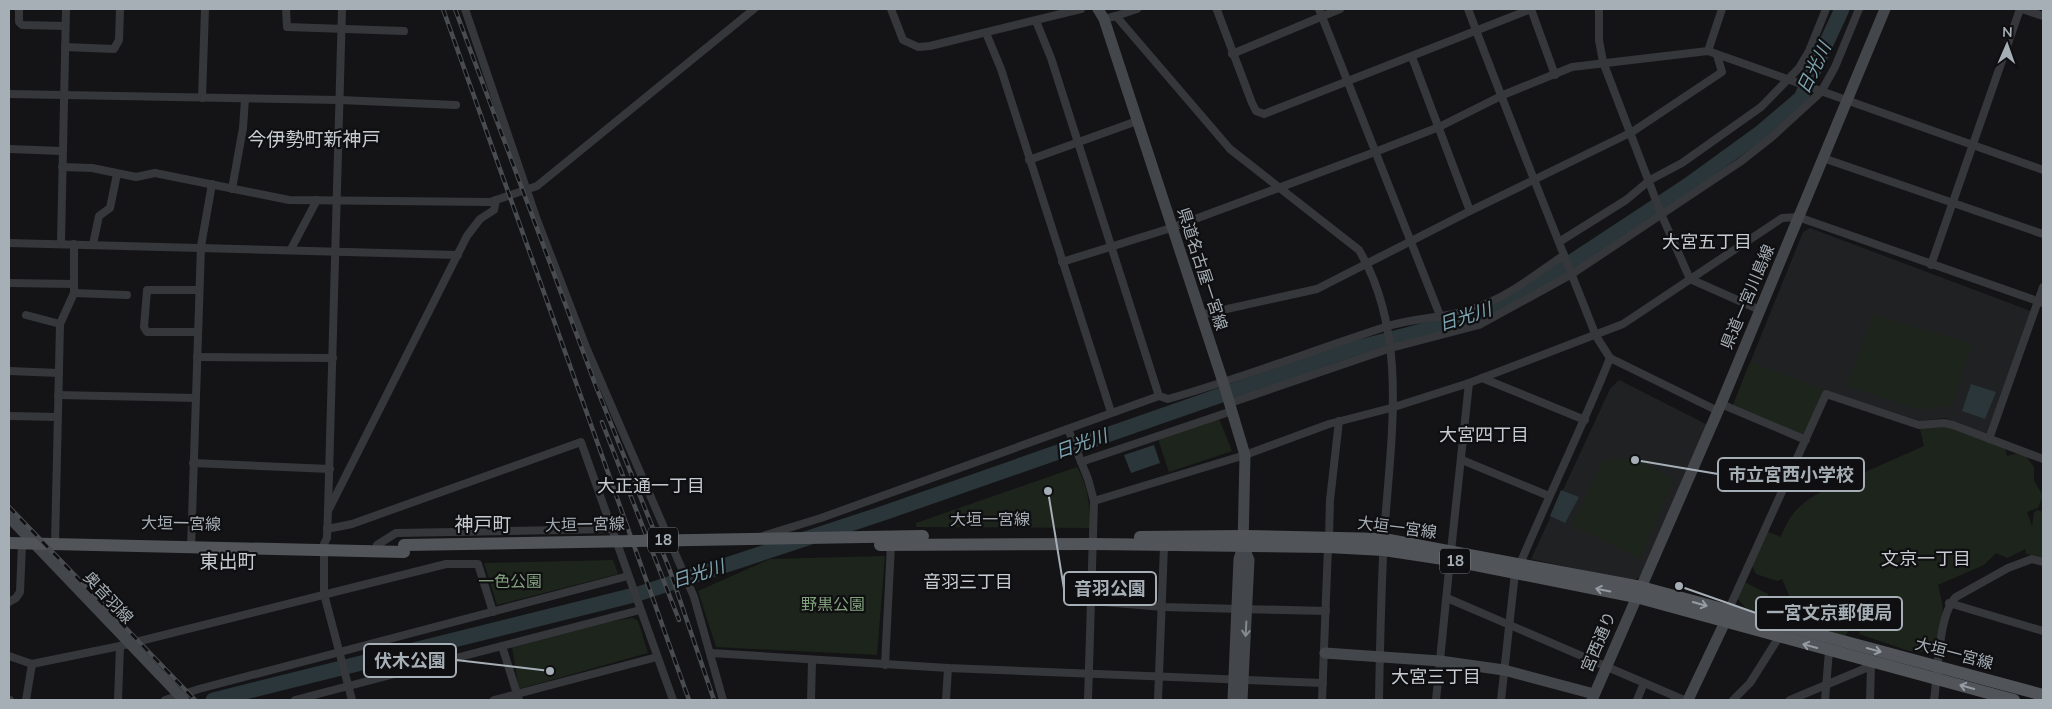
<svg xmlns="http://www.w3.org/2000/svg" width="2052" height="709" font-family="'Nunito Sans','Noto Sans JP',sans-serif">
	<rect width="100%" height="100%" fill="#141416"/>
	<!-- built -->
	<g fill="#202123">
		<polygon points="1810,228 2036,313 1994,436 1945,418 1921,421 1825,390 1805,439 1731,410 1803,232"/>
		<polygon points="1619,380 1706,424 1708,430 1640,577 1633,581 1531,559 1610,389"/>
	</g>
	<!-- green -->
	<g fill="#1d241c">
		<polygon points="1873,315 1972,344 1952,405 1920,410 1847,386"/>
		<polygon points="1750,362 1824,390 1805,439 1731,410"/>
		<polygon points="1218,416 1232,451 1169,472 1157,436"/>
		<path d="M1944,423l61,22 2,11 16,-4 11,15v13l9,16 -5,12 -11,4 5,14 2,-13 3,-3 6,2v47l-18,-6 1,-4 -19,9 -11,-5 -12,12 -46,20c8,31 7,40 -9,67l-20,-1 -50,-17 6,-16 -14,6 -5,12 -27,-5 -20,-9 -6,-10 -4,-17 -7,-16 -5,2 -21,-7 -5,-10 15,-33 15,6c10,-28 26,-39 52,-51l-6,-9v-14l9,-5 9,4 2,18 77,-34 -5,-21z"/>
		<polygon points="1635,458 1674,479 1640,559 1571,525 1604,460"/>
		<path d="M1077,467c11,20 13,38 13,61l-174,-1v-4z"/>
		<polygon points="885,556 877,655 716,647 698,591 770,559"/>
		<polygon points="613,560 618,574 497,605 484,563"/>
		<polygon points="1743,581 1768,594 1770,616 1746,608 1736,597"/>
		<polygon points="633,618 638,621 648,653 519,689 512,647 613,621"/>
	</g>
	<!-- water -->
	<g fill="#2a3639">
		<polygon points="1971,384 1996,392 1985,419 1962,411"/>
		<polygon points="1154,445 1160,463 1131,473 1124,455"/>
		<polygon points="1561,490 1579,497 1565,523 1550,516"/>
	</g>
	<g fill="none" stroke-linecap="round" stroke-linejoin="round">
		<!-- river -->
		<polyline stroke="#2a3639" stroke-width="15" points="213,700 638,594 878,515 1353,349 1486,314 1527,291 1688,185 1761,132 1801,98 1842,9"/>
		<!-- street -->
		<g stroke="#35373b" stroke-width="8">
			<polyline points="19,9 19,22 22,25 65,26"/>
			<polyline points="286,9 287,27 404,31"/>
			<polyline points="342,9 328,511 327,538 324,544 324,594 352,700"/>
			<polyline points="465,9 537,220 586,347 694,597 723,700"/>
			<polyline points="891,9 903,40 918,47 930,46 1081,9"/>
			<polyline points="1319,9 1441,318"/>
			<path d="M1468,9c41,109 85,218 128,327l14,22 108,53"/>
			<polyline points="1531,9 1555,75"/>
			<polyline points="1599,9 1599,40 1603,62 1662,216 1690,279 1760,310"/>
			<polyline points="2022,9 2043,16"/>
			<polyline points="1217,10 1252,103 1256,111 1264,114 1531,9"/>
			<polyline points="1116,16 1137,9"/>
			<path d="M1104,19l12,-3 114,133 129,101c51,86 31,192 25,287 -3,54 -4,109 -5,163"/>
			<polyline points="1036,21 1051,58 1159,396"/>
			<polyline points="986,33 1001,69 1111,412"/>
			<polyline points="65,47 114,49 119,40 120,9"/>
			<polyline points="1708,51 1722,9"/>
			<polyline points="1232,54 1340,9"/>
			<polyline points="1412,57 1470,211"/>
			<polyline points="9,94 340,100 456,105"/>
			<polyline points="202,98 205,9"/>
			<polyline points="9,149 62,151"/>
			<polyline points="1823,158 2043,234"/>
			<polyline points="1029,160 1137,121"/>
			<polyline points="62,167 92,168 136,177 155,173 289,200 490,202 537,186 754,9"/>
			<polyline points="232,189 243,128 245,99"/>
			<polyline points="1559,242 1626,200 1650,180 1682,163 1761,107 1799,68 1809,51 1826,9"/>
			<polyline points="9,243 458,255"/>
			<polyline points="61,243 66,9"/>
			<polyline points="93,244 99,216 110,208 117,174"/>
			<polyline points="291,249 317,200"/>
			<polyline points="1062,262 1171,228 1375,152 1439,127 1503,95 1572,67 1708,51 2043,170"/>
			<polyline points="1931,265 2020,9"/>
			<polyline points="9,283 74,284"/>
			<polyline points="74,293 127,295"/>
			<polyline points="26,315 60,324"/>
			<polyline points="1200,315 1317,289 1470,211 1632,132 1722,72 1717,55"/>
			<polyline points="197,332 147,332 144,327 147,290 199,290"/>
			<polyline points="197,357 333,358"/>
			<polyline points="9,371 59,373"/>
			<polyline points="1482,378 1585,420"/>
			<polyline points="58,395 196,398"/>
			<polyline points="1230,403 1391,348 1479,325 1572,274 1740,162 1773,136 1821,92 1835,67 1859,9"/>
			<polyline points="1721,404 1806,440"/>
			<polyline points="9,416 57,417"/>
			<polyline points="1068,429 1088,479 1094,501 1088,700"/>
			<polyline points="1989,439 2043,287"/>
			<polyline points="1462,460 1549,496"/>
			<polyline points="1081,462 1232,411"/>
			<polyline points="193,463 330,469"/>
			<polyline points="1094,501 1245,455 1329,424 1391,408 1469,383 1623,324 1782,218 1798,217 2043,303"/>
			<polyline points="329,509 467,236 480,219 494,210 496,200"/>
			<polyline points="327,529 352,524 581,442 673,700"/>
			<path d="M763,536l58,-18 338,-122 9,3c74,-21 146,-49 220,-73 25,-8 55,-8 81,-16 35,-10 66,-35 95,-55"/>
			<polyline points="1329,538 1330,500 1339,421"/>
			<polyline points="55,544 60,324 74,293 74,244"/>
			<polyline points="377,545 396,533 611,529"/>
			<polyline points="191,548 201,246 212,184"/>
			<polyline points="1451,551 1469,383"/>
			<path d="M1520,564c29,-69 62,-136 90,-206"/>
			<polyline points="1447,598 1684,700"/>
			<polyline points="1091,601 1163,607 1326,611"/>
			<polyline points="9,602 16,598 20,592 22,544"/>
			<polyline points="1949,603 2043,631"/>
			<polyline points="1728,611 1826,394 1919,425 1944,423 1953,425 2043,459"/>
			<polyline points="502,646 519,700"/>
			<polyline points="711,653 948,668 1323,683"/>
			<polyline points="9,656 32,664 120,646 446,564 478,564 493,612"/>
			<polyline points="885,665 891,544"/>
			<polyline points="9,700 10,700"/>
			<polyline points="26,700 32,664"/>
			<polyline points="118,700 120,646"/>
			<polyline points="165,700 199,689 628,576"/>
			<polyline points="295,700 640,610"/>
			<polyline points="494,700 657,657"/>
			<polyline points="811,700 812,661"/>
			<polyline points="946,700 948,668"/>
			<polyline points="1158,700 1164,546"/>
			<polyline points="1322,700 1328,547"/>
			<polyline points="1436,700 1450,560"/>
			<polyline points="1501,700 1515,573"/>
			<polyline points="1637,700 1644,683"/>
			<polyline points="1733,700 1750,683 1779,637"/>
			<polyline points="1790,700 1871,666 1874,662"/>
			<polyline points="1825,700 1829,651"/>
			<polyline points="1870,700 1871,666"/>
			<path d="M1934,700c4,-25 4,-86 22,-103l52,-29 24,-9 11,3"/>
		</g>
		<!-- secondary -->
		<g stroke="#43474b" stroke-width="11">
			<polyline points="1098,9 1104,19 1224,385 1245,455 1243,546 1239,559 1233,700"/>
			<polyline points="9,517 184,700"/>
			<polyline points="1325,653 1440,661 1504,670 1594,694"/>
			<polyline points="1242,700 1249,560 1243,546"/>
			<polyline points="1592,700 1721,404 1885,9"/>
			<polyline points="1688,700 1725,622"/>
		</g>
		<!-- primary -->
		<g stroke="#51555a" stroke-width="12">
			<polyline points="1140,537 1244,536 1384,539 1641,587 2043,695"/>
			<polyline points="9,543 404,552"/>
			<polyline points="880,545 1094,544 1328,547 1384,550 1450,560 1636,597 2014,700"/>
		</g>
		<!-- rail casing -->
		<g stroke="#484c50" stroke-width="4.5">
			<g id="rail">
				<polyline points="443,9 689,700"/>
				<polyline points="455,9 597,389 669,568 714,700"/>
				<polyline points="602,422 679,620"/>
				<polyline points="9,507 195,700"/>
			</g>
		</g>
		<!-- rail -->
		<use href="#rail" stroke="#0f0f11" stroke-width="2.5" stroke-dasharray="8" stroke-linecap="butt"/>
		<!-- primary-bridge -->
		<polyline stroke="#51555a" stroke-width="12" points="404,545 923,536"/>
	</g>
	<!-- one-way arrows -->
	<defs><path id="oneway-shaft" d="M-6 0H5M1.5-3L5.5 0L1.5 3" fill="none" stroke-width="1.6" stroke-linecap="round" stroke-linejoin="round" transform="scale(1.25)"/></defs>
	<g stroke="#959ca4">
		<use href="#oneway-shaft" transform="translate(1603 590) rotate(-169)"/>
		<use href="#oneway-shaft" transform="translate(1700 604) rotate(16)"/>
		<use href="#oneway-shaft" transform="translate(1810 646) rotate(-165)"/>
		<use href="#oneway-shaft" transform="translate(1874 650) rotate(15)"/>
		<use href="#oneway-shaft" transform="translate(1967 687) rotate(-164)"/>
	</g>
	<use stroke="#838a91" href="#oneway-shaft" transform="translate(1246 629) rotate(93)"/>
	<g text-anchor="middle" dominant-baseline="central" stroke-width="4.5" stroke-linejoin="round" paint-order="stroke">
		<!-- shield labels -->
		<g fill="#0f0f11" stroke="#797e84" stroke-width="1">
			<rect x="648" y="527.5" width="30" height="25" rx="4"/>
			<rect x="1440" y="548.5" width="30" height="25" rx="4"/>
		</g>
		<g font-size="15" font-weight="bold" fill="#a6aeb6">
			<text x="663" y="540">18</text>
			<text x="1455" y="561">18</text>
		</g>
		<!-- street labels -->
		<g font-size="16" fill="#a6aeb6" stroke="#0f0f11">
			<text transform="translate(1202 269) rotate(72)">県道名古屋一宮線</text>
			<text transform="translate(1748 297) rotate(-67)">県道一宮川島線</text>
			<text x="990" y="520">大垣一宮線</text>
			<text transform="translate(181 524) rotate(1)">大垣一宮線</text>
			<text transform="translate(585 525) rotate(-1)">大垣一宮線</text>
			<text transform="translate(1397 528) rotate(7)">大垣一宮線</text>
			<text transform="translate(108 598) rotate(47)">奥音羽線</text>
			<text transform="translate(1599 642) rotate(-67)">宮西通り</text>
			<text transform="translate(1954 654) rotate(15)">大垣一宮線</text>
		</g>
		<!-- park labels -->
		<g font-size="16" fill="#82a17d" stroke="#0f0f11">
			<text x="510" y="582">一色公園</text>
			<text x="833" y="605">野黒公園</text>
		</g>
		<!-- water labels -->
		<g font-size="18" font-style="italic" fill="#7da4b1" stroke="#0f0f11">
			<text transform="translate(1814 68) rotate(-64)">日光川</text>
			<text transform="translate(1465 317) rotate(-18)">日光川</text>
			<text transform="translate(1081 444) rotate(-19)">日光川</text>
			<text transform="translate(698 574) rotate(-18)">日光川</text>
		</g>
		<!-- neighbourhood labels -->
		<g font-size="18" fill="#c7ccd2" stroke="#0f0f11">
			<text x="1707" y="242">大宮五丁目</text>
			<text x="1484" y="435">大宮四丁目</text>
			<text x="651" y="486">大正通一丁目</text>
			<text x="1926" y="559">文京一丁目</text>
			<text x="968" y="582">音羽三丁目</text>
			<text x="1436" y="677">大宮三丁目</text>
		</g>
		<!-- quarter labels -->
		<g font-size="19" fill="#c7ccd2" stroke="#0f0f11">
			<text x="314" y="140">今伊勢町新神戸</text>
			<text x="483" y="525">神戸町</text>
			<text x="228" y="562">東出町</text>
		</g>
	</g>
	<!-- callouts -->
	<path fill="none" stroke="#a6aeb6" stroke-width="2" d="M1635 460L1718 474M1048 491L1064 589M1679 586L1756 613M550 671L456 660"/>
	<g fill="#a6aeb6" stroke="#0f0f11" stroke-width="2">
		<circle cx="1635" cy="460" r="5"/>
		<circle cx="1048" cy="491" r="5"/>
		<circle cx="1679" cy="586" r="5"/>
		<circle cx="550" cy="671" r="5"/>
	</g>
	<g fill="#0f0f11" stroke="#a6aeb6" stroke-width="2">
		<rect x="1718" y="458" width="146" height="33" rx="5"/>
		<rect x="1064" y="572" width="92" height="33" rx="5"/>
		<rect x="1756" y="597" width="146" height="33" rx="5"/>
		<rect x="364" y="644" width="92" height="33" rx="5"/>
	</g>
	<g font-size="18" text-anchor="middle" font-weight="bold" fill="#a6aeb6">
		<text x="1791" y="481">市立宮西小学校</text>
		<text x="1110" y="595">音羽公園</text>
		<text x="1829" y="619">一宮文京郵便局</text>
		<text x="410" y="667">伏木公園</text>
	</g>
	<!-- border -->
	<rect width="2052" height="709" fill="none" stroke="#a6aeb6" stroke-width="20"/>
	<!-- north arrow -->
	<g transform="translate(2007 45) rotate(2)" stroke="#0f0f11" stroke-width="4" paint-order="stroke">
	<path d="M0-4L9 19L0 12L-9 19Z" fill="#a6aeb6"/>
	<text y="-8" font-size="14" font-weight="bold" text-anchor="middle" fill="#a6aeb6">N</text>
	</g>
</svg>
